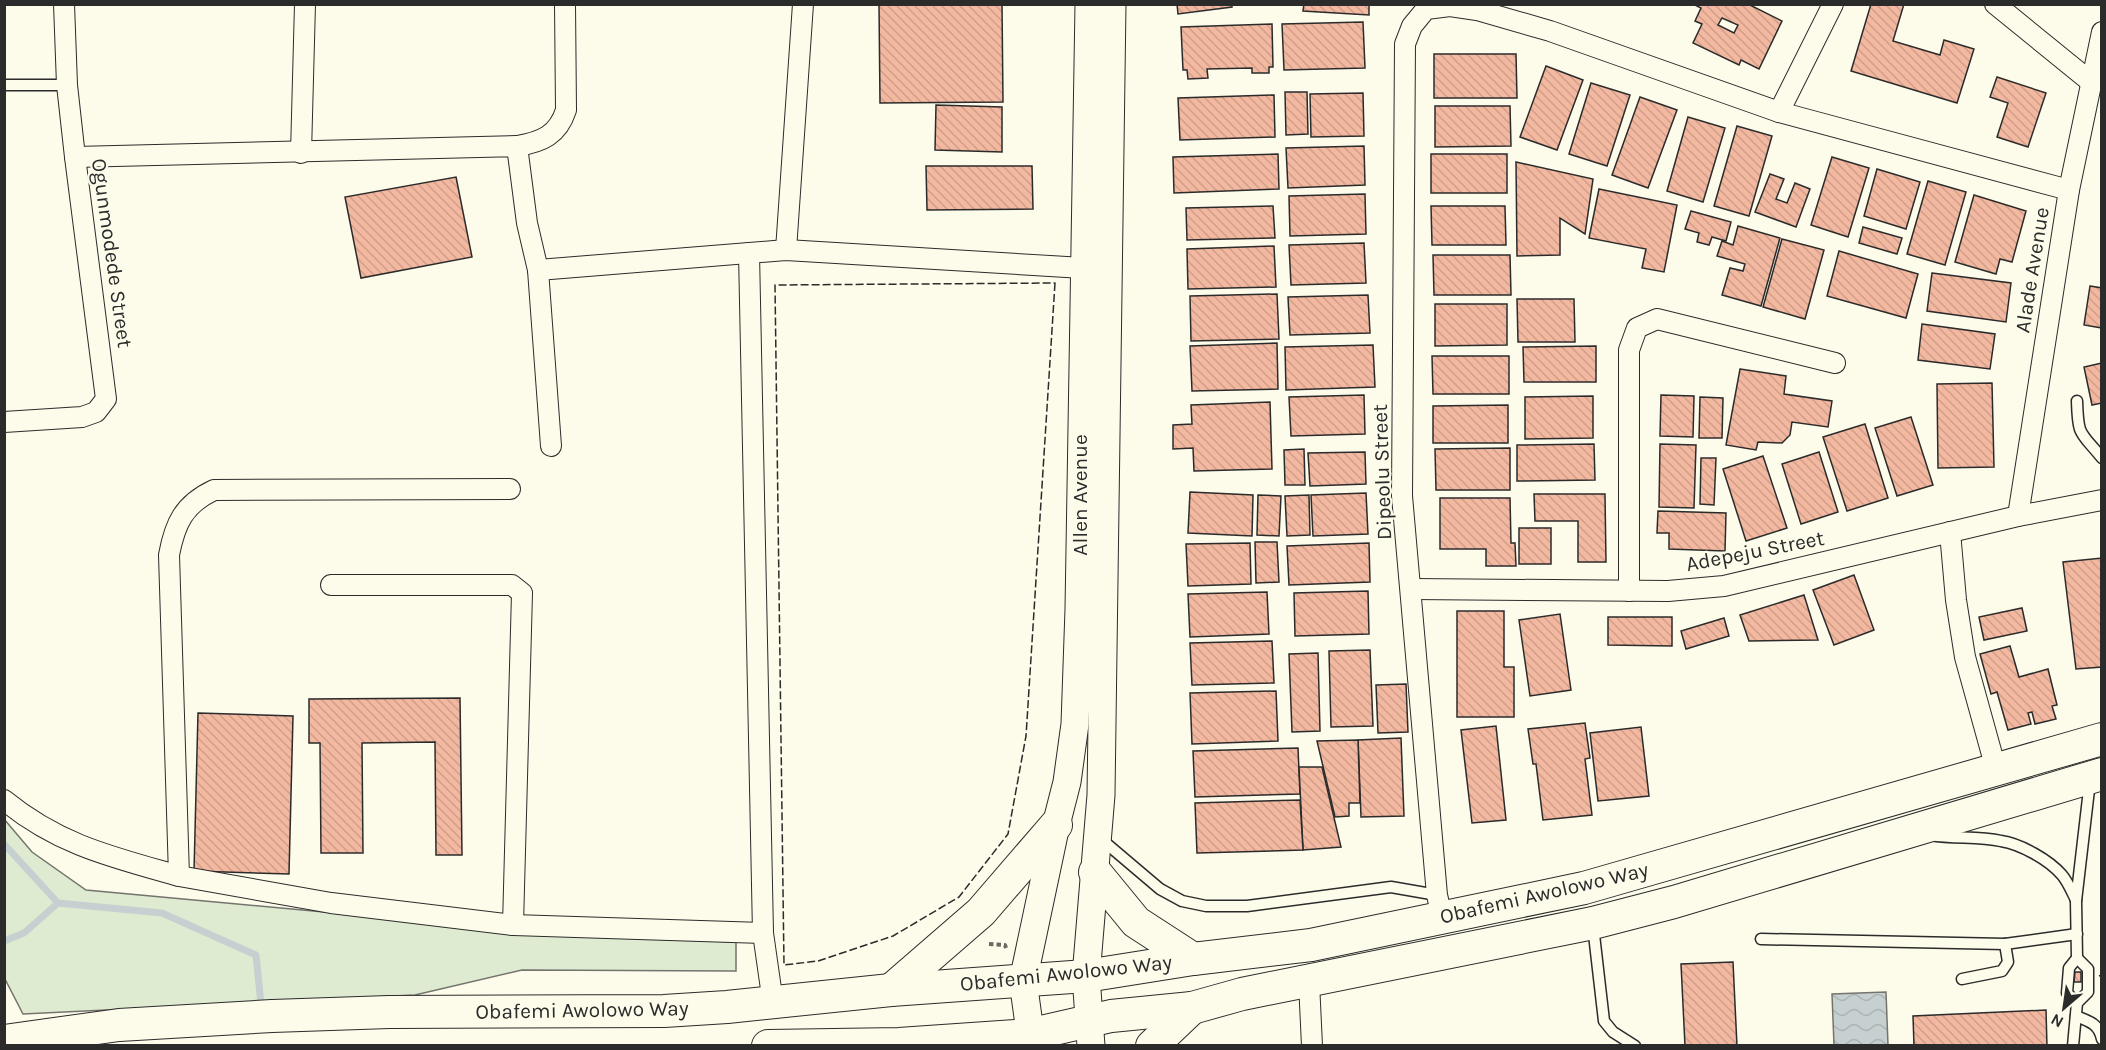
<svg xmlns="http://www.w3.org/2000/svg" width="2106" height="1050" font-family="Karla,sans-serif">
	<defs>
		<pattern id="water-waves" width="16" height="10" patternUnits="userSpaceOnUse" patternTransform="scale(1.5)"><rect width="16" height="10" fill="#c7d0d0"/><path d="M0 5q4-4 8 0t8 0" fill="none" stroke="#abb3b3"/></pattern>
		<pattern id="building-back-hatch" width="6" height="6" patternUnits="userSpaceOnUse" patternTransform="scale(1.5)"><rect width="6" height="6" fill="#f2b8a0"/><path d="M-1 5l2 2M0 0l6 6M5-1l2 2" fill="none" stroke="#d09e8a"/></pattern>
	</defs>
	<rect width="100%" height="100%" fill="#fdfbea"/>
	<!-- green -->
	<polygon fill="#deebd1" stroke="#74746e" stroke-width="1.5" points="4,819 32,852 86,890 539,932 736,942 736,971 522,970 415,995 23,1014 5,979"/>
	<!-- water -->
	<polygon fill="url(#water-waves)" stroke="#74746e" stroke-width="1.5" points="1886,992 1888,1045 1834,1045 1832,994"/>
	<g fill="none" stroke-linecap="round" stroke-linejoin="round">
		<!-- stream -->
		<g stroke="#c7d0d0" stroke-width="7">
			<polyline points="4,844 58,903 162,913 256,955 261,1004"/>
			<polyline points="4,941 24,933 58,903"/>
		</g>
	</g>
	<!-- building -->
	<g fill="url(#building-back-hatch)" stroke="#2b2b2b" stroke-width="1.5" fill-rule="evenodd">
		<polygon points="879,4 1002,4 1003,102 880,103"/>
		<polygon points="1177,4 1232,4 1232,7 1178,14"/>
		<polygon points="1304,4 1369,4 1369,15 1303,11"/>
		<path d="M1693,4h55l34,17 -23,48 -18,-9 -2,5 -46,-22 9,-19 -7,-3 6,-13zM1722,18l16,7 -4,8 -16,-8z"/>
		<polygon points="1871,4 1904,4 1893,41 1940,55 1944,40 1974,49 1957,103 1851,71"/>
		<polygon points="1363,22 1365,68 1284,70 1282,24"/>
		<polygon points="1272,24 1273,67 1269,67 1269,73 1252,73 1252,68 1207,69 1208,78 1188,79 1187,70 1183,70 1181,27"/>
		<polygon points="1434,54 1516,54 1517,98 1434,98"/>
		<polygon points="1546,66 1583,80 1557,150 1520,137"/>
		<polygon points="1997,77 2046,93 2028,147 1997,137 2008,103 1990,97"/>
		<polygon points="1591,83 1630,95 1607,166 1569,154"/>
		<polygon points="1285,92 1307,92 1308,134 1286,135"/>
		<polygon points="1363,93 1364,136 1311,137 1310,94"/>
		<polygon points="1274,95 1275,137 1180,140 1178,98"/>
		<polygon points="1640,97 1677,110 1648,188 1612,175"/>
		<polygon points="936,105 1002,107 1002,152 935,150"/>
		<polygon points="1435,106 1510,106 1511,146 1435,147"/>
		<polygon points="1688,117 1725,128 1703,202 1667,191"/>
		<polygon points="1737,126 1772,136 1749,216 1714,206"/>
		<polygon points="1364,146 1365,185 1288,188 1286,148"/>
		<polygon points="1278,154 1279,189 1174,193 1173,157"/>
		<rect x="1431" y="154" width="76" height="39"/>
		<polygon points="1832,157 1869,168 1848,237 1811,225"/>
		<polygon points="1516,162 1593,179 1585,234 1560,218 1560,255 1517,256"/>
		<polygon points="926,166 1032,166 1033,209 927,210"/>
		<polygon points="1877,169 1920,182 1906,229 1864,216"/>
		<polygon points="1770,174 1784,179 1776,199 1787,203 1795,183 1810,189 1796,227 1755,212"/>
		<polygon points="456,177 472,257 361,278 345,197"/>
		<polygon points="1928,181 1966,192 1945,265 1907,254"/>
		<polygon points="1599,189 1677,205 1664,272 1642,268 1646,249 1589,238"/>
		<polygon points="1365,194 1366,234 1290,236 1289,196"/>
		<polygon points="1974,195 2026,211 2012,262 2000,259 1996,274 1955,262"/>
		<polygon points="1273,206 1275,238 1187,240 1186,208"/>
		<polygon points="1431,206 1505,206 1506,245 1432,245"/>
		<polygon points="1691,211 1731,222 1726,241 1712,237 1709,245 1697,242 1699,233 1685,229"/>
		<polygon points="1738,226 1780,238 1761,306 1722,295 1730,268 1743,271 1745,264 1717,256 1722,241 1733,245"/>
		<polygon points="1863,227 1902,238 1897,254 1859,243"/>
		<polygon points="1782,239 1824,250 1805,319 1763,307"/>
		<polygon points="1364,243 1366,283 1291,285 1289,245"/>
		<polygon points="1274,246 1276,287 1188,289 1187,249"/>
		<polygon points="1839,251 1918,274 1906,318 1827,296"/>
		<polygon points="1433,255 1510,255 1511,295 1434,295"/>
		<polygon points="1932,273 2011,283 2006,322 1927,311"/>
		<polygon points="2090,286 2102,288 2102,328 2084,325"/>
		<polygon points="1277,294 1279,339 1191,341 1190,296"/>
		<polygon points="1368,295 1370,333 1290,335 1288,297"/>
		<polygon points="1517,299 1574,299 1575,342 1518,342"/>
		<polygon points="1435,304 1507,304 1507,345 1435,346"/>
		<polygon points="1922,324 1995,334 1990,369 1918,360"/>
		<polygon points="1277,343 1278,389 1192,391 1190,346"/>
		<polygon points="1373,345 1375,387 1286,390 1285,347"/>
		<polygon points="1596,346 1596,382 1524,382 1523,347"/>
		<polygon points="1432,356 1509,356 1509,394 1433,394"/>
		<polygon points="2102,363 2102,403 2092,405 2084,367"/>
		<polygon points="1740,369 1786,376 1784,394 1832,401 1828,427 1792,422 1790,435 1782,443 1758,442 1756,450 1726,445"/>
		<polygon points="1992,383 1994,467 1938,468 1937,384"/>
		<polygon points="1364,395 1365,434 1291,436 1289,397"/>
		<polygon points="1661,395 1694,396 1693,437 1660,436"/>
		<polygon points="1593,396 1593,438 1525,439 1525,397"/>
		<polygon points="1700,397 1723,398 1722,438 1699,438"/>
		<polygon points="1270,402 1272,469 1194,471 1193,448 1173,449 1173,425 1192,424 1191,405"/>
		<polygon points="1508,405 1508,443 1433,443 1433,406"/>
		<polygon points="1911,417 1933,485 1897,496 1875,428"/>
		<polygon points="1865,424 1888,498 1847,511 1823,437"/>
		<polygon points="1594,444 1595,480 1517,481 1517,445"/>
		<polygon points="1660,444 1696,445 1694,508 1659,507"/>
		<polygon points="1510,448 1510,490 1436,490 1435,449"/>
		<polygon points="1304,449 1305,485 1285,485 1284,450"/>
		<polygon points="1365,452 1366,484 1310,486 1308,453"/>
		<polygon points="1819,452 1838,512 1801,524 1782,464"/>
		<polygon points="1763,456 1787,528 1746,541 1723,469"/>
		<polygon points="1701,458 1716,458 1714,505 1700,504"/>
		<polygon points="1190,492 1253,495 1252,536 1188,533"/>
		<polygon points="1366,493 1368,534 1313,536 1311,495"/>
		<polygon points="1534,494 1605,494 1606,562 1578,562 1578,521 1535,521"/>
		<polygon points="1258,495 1281,496 1279,536 1257,535"/>
		<polygon points="1309,495 1310,535 1287,536 1285,496"/>
		<polygon points="1440,498 1510,498 1511,543 1515,543 1516,566 1486,566 1486,549 1440,549"/>
		<polygon points="1658,511 1726,513 1725,551 1669,549 1669,533 1657,533"/>
		<rect x="1519" y="528" width="32" height="36"/>
		<polygon points="1255,542 1277,542 1279,582 1256,583"/>
		<polygon points="1250,543 1251,584 1188,586 1186,544"/>
		<polygon points="1369,543 1370,582 1289,585 1287,546"/>
		<polygon points="2102,558 2102,667 2076,669 2063,562"/>
		<polygon points="1854,575 1874,630 1834,645 1813,590"/>
		<polygon points="1368,591 1369,634 1295,636 1294,593"/>
		<polygon points="1267,592 1269,634 1190,637 1188,594"/>
		<polygon points="1804,595 1818,640 1749,641 1740,615"/>
		<polygon points="2022,608 2027,631 1984,640 1979,617"/>
		<polygon points="1457,611 1504,611 1504,667 1514,667 1514,717 1457,717"/>
		<polygon points="1560,614 1571,690 1530,696 1519,620"/>
		<polygon points="1608,617 1672,617 1672,646 1608,645"/>
		<polygon points="1724,618 1729,636 1686,649 1681,631"/>
		<polygon points="1272,641 1274,683 1192,685 1190,643"/>
		<polygon points="2010,646 2019,677 2048,669 2057,705 2052,706 2056,719 2035,724 2032,712 2028,713 2031,724 2008,730 1997,692 1991,694 1980,654"/>
		<polygon points="1370,650 1373,726 1331,727 1329,651"/>
		<polygon points="1318,653 1320,731 1292,732 1289,654"/>
		<polygon points="1406,684 1408,732 1378,733 1376,685"/>
		<polygon points="1276,691 1278,741 1192,744 1190,693"/>
		<polygon points="460,698 462,855 436,855 435,742 362,743 363,853 321,853 320,743 309,743 309,699"/>
		<polygon points="198,713 293,716 289,874 194,871"/>
		<polygon points="1585,723 1590,758 1585,759 1592,815 1543,820 1536,764 1533,764 1528,729"/>
		<polygon points="1496,726 1506,820 1472,823 1461,730"/>
		<polygon points="1641,727 1649,796 1598,801 1590,733"/>
		<polygon points="1401,738 1404,816 1361,817 1358,740"/>
		<polygon points="1358,740 1360,803 1349,803 1349,816 1335,817 1317,741"/>
		<polygon points="1298,748 1300,794 1195,797 1193,751"/>
		<polygon points="1299,767 1322,767 1341,847 1303,850"/>
		<polygon points="1300,800 1303,850 1197,853 1195,803"/>
		<polygon points="1733,962 1737,1046 1685,1046 1681,964"/>
		<polygon points="2075,972 2081,972 2081,982 2074,982"/>
		<polygon points="2046,1010 2047,1046 1914,1046 1913,1016"/>
	</g>
	<g fill="none" stroke-linecap="round" stroke-linejoin="round">
		<!-- lane casing -->
		<g stroke="#2b2b2b" stroke-width="13">
			<g id="lane">
				<polyline points="4,85 67,85"/>
				<path d="M2077,401c1,36 3,30 25,57"/>
				<path d="M1931,835c23,4 47,1 70,6 20,3 48,19 61,34 6,7 10,17 14,25"/>
				<polyline points="1101,839 1160,889 1182,901 1206,906 1247,906 1391,887 1437,895"/>
				<polyline points="1593,926 1604,1021 1613,1032 1635,1046"/>
				<polyline points="1761,939 2005,944 2077,934"/>
				<polyline points="1962,979 2002,971 2008,962 2005,944"/>
				<polyline points="2077,1003 2067,993 2069,968 2077,958 2076,901 2090,781"/>
				<path d="M2076,1016c13,5 23,8 26,23"/>
				<polyline points="2073,1046 2077,1003 2088,992 2088,969 2077,958"/>
			</g>
		</g>
		<!-- street casing -->
		<g stroke="#2b2b2b" stroke-width="22">
			<g id="street">
				<polyline points="1995,4 2091,82"/>
				<polyline points="1779,112 1833,4"/>
				<path d="M517,146c25,-4 41,-11 49,-36l-1,-106"/>
				<polyline points="301,153 305,4"/>
				<polyline points="75,157 517,146 527,223 538,270 551,446"/>
				<polyline points="786,250 803,4"/>
				<polyline points="749,253 763,933 773,1003"/>
				<polyline points="538,270 786,250 1083,268"/>
				<polyline points="4,422 82,417 96,412 106,399 75,157 67,85 64,4"/>
				<path d="M510,489l-296,1c-30,14 -39,33 -45,65l10,321 152,27 182,22 250,8"/>
				<polyline points="2018,516 2069,190 2102,32"/>
				<polyline points="1950,532 1956,600 1965,657 1996,769"/>
				<polyline points="331,585 512,585 522,593 513,925"/>
				<polyline points="1412,589 1668,591 1724,586 2018,516 2102,500"/>
				<polyline points="1629,591 1629,350 1637,328 1657,319 1835,363"/>
				<path d="M4,800c55,45 108,57 175,76"/>
				<polyline points="1442,917 1437,895 1402,496 1405,44 1412,26 1426,9 1450,6 1477,10 1550,31 1779,112 2069,190"/>
				<polyline points="1309,982 1312,1046"/>
			</g>
		</g>
		<!-- secondary casing -->
		<g stroke="#2b2b2b" stroke-width="29">
			<g id="secondary">
				<polyline points="1032,1046 1023,981 1056,825 1067,782 1075,724 1079,609 1089,4"/>
				<polyline points="1091,1046 1086,976 1101,795 1112,4"/>
			</g>
		</g>
		<!-- primary casing -->
		<g stroke="#2b2b2b" stroke-width="34">
			<g id="primary">
				<polyline points="1095,872 1136,922 1193,959"/>
				<polyline points="891,990 981,912 1056,825"/>
				<polyline points="4,1041 119,1025 272,1016 389,1012 664,1011 727,1007 891,990 1086,976 1193,959 1311,945 1584,888 2102,739"/>
				<polyline points="768,1046 899,1044 1028,1035 1111,1016 1192,1008 1242,994 1593,923 1674,902 2102,774"/>
				<polyline points="1152,1046 1192,1008"/>
			</g>
		</g>
		<!-- path -->
		<polyline stroke="#6a6964" stroke-width="4" stroke-dasharray="4.5 3" stroke-linecap="butt" points="989,944 1005,945 1006,948"/>
		<!-- lane -->
		<use href="#lane" stroke="#fdfbea" stroke-width="10"/>
		<!-- street -->
		<use href="#street" stroke="#fdfbea" stroke-width="20"/>
		<!-- secondary -->
		<use href="#secondary" stroke="#fdfbea" stroke-width="27"/>
		<!-- primary -->
		<use href="#primary" stroke="#fdfbea" stroke-width="32"/>
		<!-- fence -->
		<g stroke="#2b2b2b" stroke-width="1.5" stroke-dasharray="8 3" stroke-linecap="butt">
			<polygon points="1055,283 1026,736 1008,834 959,897 893,936 818,961 784,965 775,285"/>
			<polyline points="2099,976 2102,975"/>
		</g>
	</g>
	<g text-anchor="middle" dominant-baseline="central" stroke-width="4.5" stroke-linejoin="round" paint-order="stroke">
		<!-- street labels -->
		<g font-size="21" fill="#2b2b2b" stroke="#fdfbea">
			<text transform="translate(112 253) rotate(82)">Ogunmodede Street</text>
			<text transform="translate(2032 270) rotate(-81)">Alade Avenue</text>
			<text transform="translate(1382 472) rotate(-92)">Dipeolu Street</text>
			<text transform="translate(1080 495) rotate(-90)">Allen Avenue</text>
			<text transform="translate(1755 551) rotate(-11)">Adepeju Street</text>
			<text transform="translate(1544 893) rotate(-13)">Obafemi Awolowo Way</text>
			<text transform="translate(1066 973) rotate(-6)">Obafemi Awolowo Way</text>
			<text transform="translate(582 1010) rotate(-1)">Obafemi Awolowo Way</text>
		</g>
	</g>
	<!-- border -->
	<rect width="2106" height="1050" fill="none" stroke="#2b2b2b" stroke-width="12"/>
	<!-- north arrow -->
	<g transform="translate(2064 1008) rotate(209)" stroke="#fdfbea" stroke-width="4.5" paint-order="stroke">
	<path d="M0-4.5L10 22L0 15L-10 22Z" fill="#2b2b2b"/>
	<text y="-9" font-size="16" font-weight="bold" text-anchor="middle" fill="#2b2b2b">N</text>
	</g>
</svg>
